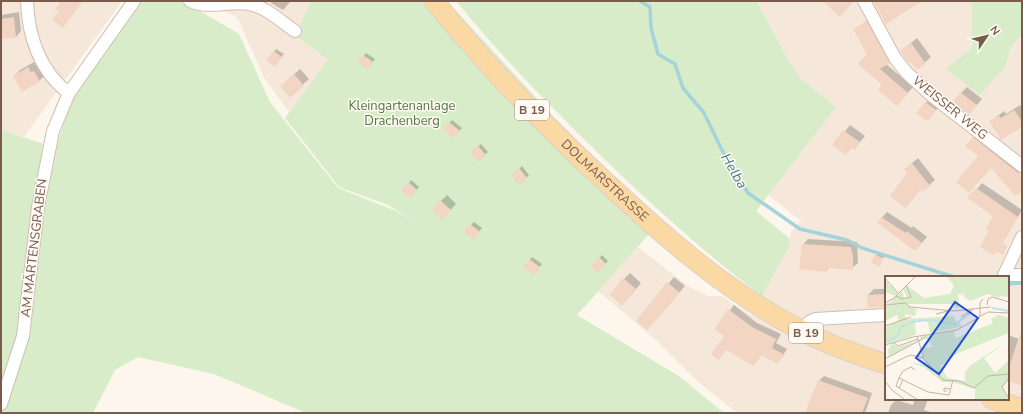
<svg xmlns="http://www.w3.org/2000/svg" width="1023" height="414" font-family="'Nunito Sans',sans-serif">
	<rect width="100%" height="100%" fill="#fdf6ec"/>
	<!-- residential -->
	<g fill="#f5e8da" fill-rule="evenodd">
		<polygon points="1,1 122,1 24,137 1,130"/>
		<polygon points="204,1 311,1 295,35 329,60 289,112 265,79 237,17"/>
		<path d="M757,1h215v47l8,47 25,-28 6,-20 11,-13v379h-285l-39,-31 -42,-42 -58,-49 40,-44 50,39 20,10h13l30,19 37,-66 3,-16 10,-12 -33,-26 68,-88 -35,-28 -17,-26zM886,277h122v122h-122z"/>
	</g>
	<!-- green -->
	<g fill="#d8ecc9">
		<polygon points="139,1 183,1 239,34 270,102 338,188 396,211 419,224 388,205 339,187 285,118 328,60 295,35 311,1 425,1 651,232 577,315 679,376 724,413 306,413 214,374 138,357 115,370 93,413 1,413 1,130 56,148 72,98"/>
		<polygon points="442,1 447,1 552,115 625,188 588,159"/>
		<path d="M456,1h301l27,52 17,26 35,28 -80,104 34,28 -2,10 -26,47c-58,-43 -111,-92 -163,-142 -50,-49 -99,-99 -143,-153z"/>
		<polygon points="972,1 1022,1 1022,34 1011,47 1005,67 980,95 946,69 972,48"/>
	</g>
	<!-- shadow -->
	<g fill="#0003">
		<polygon points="272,1 291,1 283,10 271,3"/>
		<polygon points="19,12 21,31 16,37 1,38 1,15"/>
		<polygon points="872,17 894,57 886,64 913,87 897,105 883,85 855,29"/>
		<polygon points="917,38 931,57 917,69 901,51"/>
		<polygon points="276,49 284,54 277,63 274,52"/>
		<polygon points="366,53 375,59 370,66 359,62"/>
		<polygon points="34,62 37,67 40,66 45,75 39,81 14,76 20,70"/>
		<polygon points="300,69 309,79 290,96 287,81"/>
		<polygon points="967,87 982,99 969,114 961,93"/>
		<polygon points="931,97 941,104 929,119 926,103"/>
		<polygon points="1020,105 1022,109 1022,126 990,122 1004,111 1006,114"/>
		<polygon points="452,120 462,128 453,137 444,129"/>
		<polygon points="850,125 865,136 855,148 852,147 846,153 834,145"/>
		<polygon points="979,132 1022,165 1022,189 991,167 980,155 973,138"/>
		<polygon points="481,144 488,152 478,161 471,153"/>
		<polygon points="918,158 935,180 929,185 920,189 911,201 908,173 905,169"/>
		<polygon points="522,166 529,175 520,184 515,173"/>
		<polygon points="411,180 419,187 413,194 409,183"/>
		<polygon points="982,183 1022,210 999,248 994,253 994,216 977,189"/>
		<polygon points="447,195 456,204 443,218 441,201"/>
		<polygon points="887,212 912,228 913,226 927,237 916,249 878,222"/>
		<polygon points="474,222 482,228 476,236 471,225"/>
		<polygon points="808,239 857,242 858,263 852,268 829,267 826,271 803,245"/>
		<polygon points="878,253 885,255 879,265 872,263"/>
		<polygon points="602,255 608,261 598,272 592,267"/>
		<polygon points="532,257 542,264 534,274 524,267"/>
		<polygon points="630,273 641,283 628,299 624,279"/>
		<polygon points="674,277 685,286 652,323 638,321"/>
		<polygon points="874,289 886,289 885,306 868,295"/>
		<polygon points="734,305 757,323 781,334 776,343 787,349 778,363 762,354 754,365 727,349 719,359 726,335 716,328"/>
		<polygon points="1008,335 1022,340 1022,385 1008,376"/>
		<polygon points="824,376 872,393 865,413 809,413 819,381"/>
		<polygon points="915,399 928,399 924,410 933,413 888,413 891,405 896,400 913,405"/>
	</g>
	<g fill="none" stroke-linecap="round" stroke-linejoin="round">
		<!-- stream -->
		<g stroke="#a5d3da" stroke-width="3.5">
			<polyline points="640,1 650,7 651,28 658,54 675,64 683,88 704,113 722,150 748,193 800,229 847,240 862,248 954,277"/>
			<polyline points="1008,284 1022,283"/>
		</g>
	</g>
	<!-- building -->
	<g fill="#f3d5c3">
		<polygon points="61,1 83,1 63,28 52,20 59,12 55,9"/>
		<polygon points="823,1 854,1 840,17"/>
		<polygon points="873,1 923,1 886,24"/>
		<polygon points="14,17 16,38 1,39 1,19"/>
		<polygon points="867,21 890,63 880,69 908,93 897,106 878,90 882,85 858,64 867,54 853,29"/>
		<polygon points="911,43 926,64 917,70 911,62 909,63 900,51"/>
		<polygon points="273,51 282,57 275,67 266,60"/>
		<polygon points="363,55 373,62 367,69 357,62"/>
		<polygon points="28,67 31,72 34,71 40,81 22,92 13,76"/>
		<polygon points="294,74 304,86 290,98 280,86"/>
		<polygon points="960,92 977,105 969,115 953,102"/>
		<polygon points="925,102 936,110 929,120 925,120 916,113"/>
		<polygon points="1014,110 1022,121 1022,127 1001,140 989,121 999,116 1001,118"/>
		<polygon points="449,122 460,131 454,138 443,129"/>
		<polygon points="843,130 860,142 855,150 851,147 846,155 832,145"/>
		<polygon points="973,137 1017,172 1022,173 1022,191 1015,196 991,168 969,193 956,182 978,156 965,146"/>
		<polygon points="478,146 486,155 478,162 470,153"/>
		<polygon points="912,163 930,186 922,192 920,189 906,208 890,196 907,173 904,169"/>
		<polygon points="519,168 527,178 519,185 511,175"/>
		<polygon points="408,182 417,190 410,198 401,191"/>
		<polygon points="976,188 1018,217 1002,243 1007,246 1003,255 996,251 994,255 980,247 989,230 986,229 993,216 967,198"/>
		<polygon points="440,200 451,210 443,220 432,210"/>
		<polygon points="881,217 906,233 907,231 922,243 917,250 913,250 877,222"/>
		<polygon points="470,224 480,232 473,240 464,232"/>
		<polygon points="802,244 851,247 853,257 853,270 827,268 826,272 799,269"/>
		<polygon points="874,255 883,258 880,267 871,263"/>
		<polygon points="599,257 606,264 598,273 590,267"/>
		<polygon points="529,259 540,267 534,275 523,267"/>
		<polygon points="623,278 636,289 622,306 610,295"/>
		<polygon points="667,282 680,293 647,330 636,321"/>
		<polygon points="884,294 885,307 868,308 867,295"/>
		<polygon points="728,309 752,327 776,339 772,348 783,354 778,364 761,355 754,366 726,350 719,360 711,354 724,336 714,329"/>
		<polygon points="1020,334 1022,335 1022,386 1008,381 1008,370"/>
		<polygon points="818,380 868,398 862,413 805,413"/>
	</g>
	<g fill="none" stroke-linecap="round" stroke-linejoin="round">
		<!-- minor casing -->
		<g stroke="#d1beb0" stroke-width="14">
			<g id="minor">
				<path d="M27,1c1,35 13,71 42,92"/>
				<path d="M190,1c19,9 40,-1 59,3 18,3 32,18 46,27"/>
				<polyline points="864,1 895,58 906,72 931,95 1022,166"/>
				<polyline points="1022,237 1004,275 1022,275"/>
				<polyline points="801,330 809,322 815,319 886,315"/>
				<polyline points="1,404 23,336 38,207 53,131 69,93 134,1"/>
			</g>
		</g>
		<!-- primary casing -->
		<g stroke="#dad1cd" stroke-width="21">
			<g id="primary">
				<path id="s1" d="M434,1c49,61 104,118 162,172 62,58 127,117 203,156 27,15 58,26 87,35"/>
				<polyline points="992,399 1022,409"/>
			</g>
		</g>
		<!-- minor -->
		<use href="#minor" stroke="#fff" stroke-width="12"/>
		<!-- primary -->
		<use href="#primary" stroke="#fbd9a5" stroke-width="19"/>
	</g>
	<g text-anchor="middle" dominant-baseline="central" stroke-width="3" stroke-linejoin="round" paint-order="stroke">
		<!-- shield labels -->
		<g fill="#fffaf3" stroke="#a28b7f" stroke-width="1">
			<rect x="515" y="100" width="34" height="20" rx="3"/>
			<rect x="789" y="323" width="34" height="20" rx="3"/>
		</g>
		<g font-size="12" font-weight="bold" fill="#7a5c4d">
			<text x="532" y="110">B 19</text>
			<text x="806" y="333">B 19</text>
		</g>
		<!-- park labels -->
		<g font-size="13" fill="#537a41" stroke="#fffaf3">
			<text x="402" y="106">Kleingartenanlage<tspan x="402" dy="15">Drachenberg</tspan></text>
		</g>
		<!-- street labels -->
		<g font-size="13" fill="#7a5c4d" stroke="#fffaf3">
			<text transform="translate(950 108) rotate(39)">WEISSER WEG</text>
			<text stroke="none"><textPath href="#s1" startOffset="248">DOLMARSTRASSE</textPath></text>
			<text transform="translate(34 248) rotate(-83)">AM MÄRTENSGRABEN</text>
		</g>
		<!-- water labels -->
		<g font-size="14" font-style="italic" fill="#437c86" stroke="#fffaf3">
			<text transform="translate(734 171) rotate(59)">Helba</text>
		</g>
	</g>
	<!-- overview -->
	<g transform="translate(885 276)">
		<rect width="124" height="124" fill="#fdf6ec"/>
		<path d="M55,0h69v21l-9,-1 -1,2 -11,-4 -18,7 -6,-4 -1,-5 -1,3 -4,-1 1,14h-3l-3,-4h-68l8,-3h-2l11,-11 3,10 2,-3 -4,-8 3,-3 2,2 -2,-3 18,13 26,-4 4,-9 -7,-8zM0,4l13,13 -3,3 -10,-4zM19,27l13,7 -2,6 -10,-2 1,5 48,-3 3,8h3l2,3 -32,6 -3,-13h-7l-5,2 1,13 -31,9v-16l14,-8 -2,-5 -12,6 1,-15zM111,38l13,4v15l-51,20 -17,13 6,12 18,3v-9l6,-7 38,-25 -25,18 11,15 14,-13v18l-7,10 7,12h-34v-11l-23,-7h-10l-18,-15 -14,-4 13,1 3,-3 -5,-13 12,-1 -8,-10 -4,3 -1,-4 34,-5 2,7 40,-16 -3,1 -2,-4 7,-4 4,2zM32,65l-28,16 -1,-7 4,-7 6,4z" fill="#d8ecc9"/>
		<path fill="none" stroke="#bfe3e8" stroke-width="2" d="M107,32l17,3M0,67l12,-7 4,-9 10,-5 18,-2 27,4 16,-13"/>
		<path fill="none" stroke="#c5b3a7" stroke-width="1" d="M0,2l13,15M11,20l6,3 9,-2 -5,-12M0,27l9,-5 22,-22M1,29l19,-2 5,4 44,4 37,-4M102,29l1,-6 4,-2 17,5M51,38l12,-3M95,40v-13l3,-4M76,41l12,-8M0,50l26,-9M32,60l7,23 19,21 16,1 15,7 14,-12 21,-2M8,66l5,4 20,-7M0,69l28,-8 44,-7 31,-18 21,1M0,83l41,-22M0,91l25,-12 14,3M30,94l-4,-3 -8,4 -4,7 29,14 21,3 4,-15M14,102l-3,8 3,2 4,-8M0,105l7,9 13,10M14,112l19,12M62,115h-3v-3l6,1M123,121l-6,-10 7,-9"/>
		<path fill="#1d4ed8" fill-opacity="0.15" stroke="#1d4ed8" stroke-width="2" d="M70,26l23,16 -39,56 -23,-16z"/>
		<rect width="124" height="124" fill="none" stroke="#7a5c4d" stroke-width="2"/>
	</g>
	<!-- border -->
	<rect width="1023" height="414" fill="none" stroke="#7a5c4d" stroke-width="4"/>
	<!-- north arrow -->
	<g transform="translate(987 36) rotate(55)" stroke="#fffaf3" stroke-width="3" paint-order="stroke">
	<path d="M0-3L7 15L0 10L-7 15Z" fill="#7a5c4d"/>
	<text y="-6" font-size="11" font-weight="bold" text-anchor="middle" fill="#7a5c4d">N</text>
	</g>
</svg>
